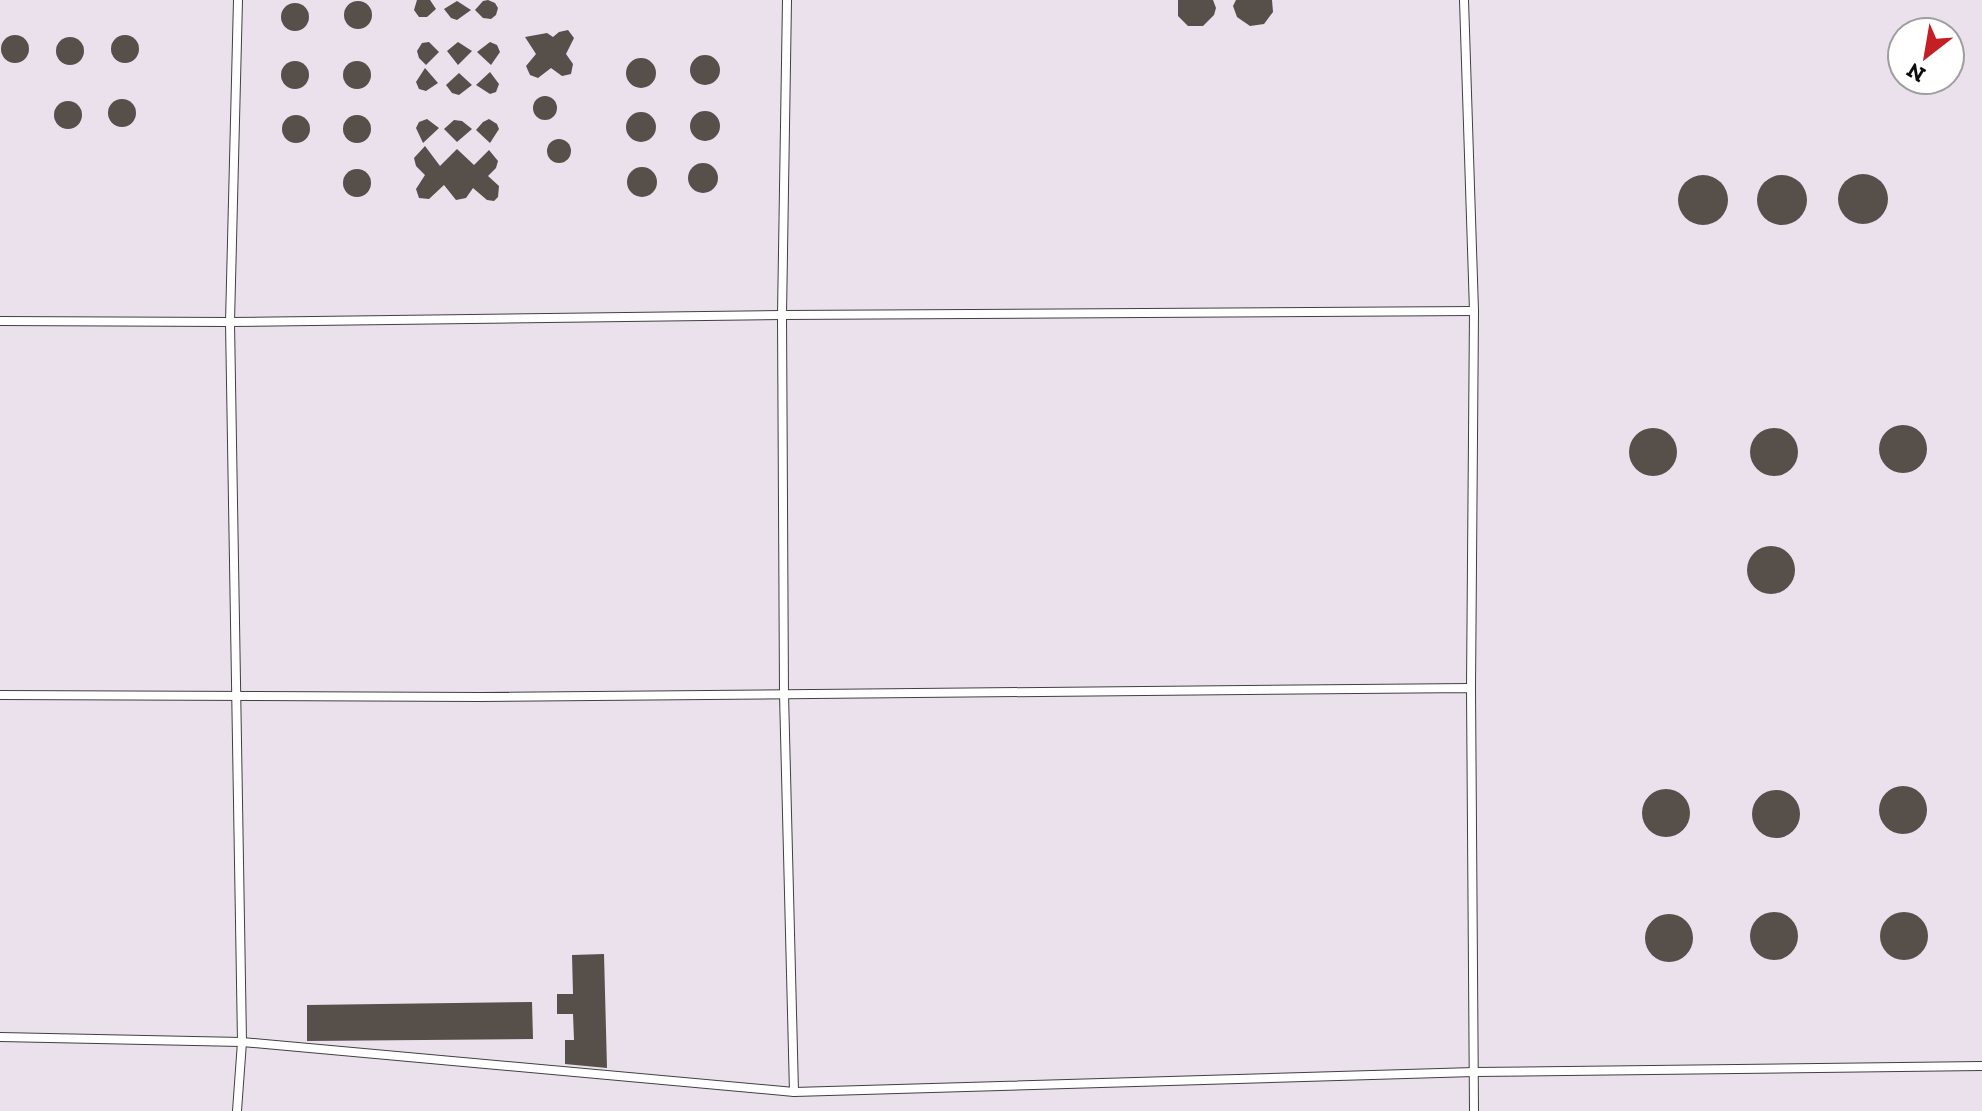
<svg xmlns="http://www.w3.org/2000/svg" width="1982" height="1111" font-family="'Zilla Slab',serif">
	<rect width="100%" height="100%" fill="#fffcee"/>
	<!-- industrial -->
	<path fill="#ebe1ed" fill-rule="evenodd" d="M0,0h1982v1111h-1982zM1902,32h48v48h-48z"/>
	<!-- building -->
	<g fill="#574f49">
		<polygon points="417,0 430,0 436,9 427,17 419,17 414,10"/>
		<polygon points="488,0 495,3 498,8 496,15 491,19 483,18 475,10 483,1"/>
		<polygon points="1178,0 1213,0 1216,8 1214,15 1203,26 1188,26 1178,16"/>
		<polygon points="1236,0 1272,0 1273,12 1264,24 1250,26 1237,17 1233,6"/>
		<polygon points="457,1 471,10 457,20 451,18 444,9"/>
		<circle cx="358" cy="15" r="14"/>
		<circle cx="295" cy="17" r="14"/>
		<polygon points="568,30 574,38 566,54 573,64 571,74 562,76 551,68 538,78 530,75 526,66 536,54 525,37 547,33 553,37 559,32"/>
		<circle cx="125" cy="49" r="14"/>
		<circle cx="15" cy="49" r="14"/>
		<circle cx="70" cy="51" r="14"/>
		<polygon points="429,42 439,52 426,65 419,58 417,51 422,43"/>
		<polygon points="458,42 472,51 458,65 447,51"/>
		<polygon points="490,42 497,45 500,52 491,65 477,52"/>
		<circle cx="705" cy="70" r="15"/>
		<circle cx="641" cy="73" r="15"/>
		<circle cx="357" cy="75" r="14"/>
		<circle cx="295" cy="75" r="14"/>
		<polygon points="425,68 438,83 426,91 419,89 416,82"/>
		<polygon points="490,72 499,84 496,92 490,94 476,85"/>
		<polygon points="459,73 472,85 459,95 452,93 446,85"/>
		<circle cx="545" cy="108" r="12"/>
		<circle cx="122" cy="113" r="14"/>
		<circle cx="68" cy="115" r="14"/>
		<circle cx="705" cy="126" r="15"/>
		<circle cx="641" cy="127" r="15"/>
		<circle cx="296" cy="129" r="14"/>
		<circle cx="357" cy="129" r="14"/>
		<polygon points="427,119 439,128 423,143 416,128 419,122"/>
		<polygon points="489,119 497,124 499,129 490,143 476,130 483,122"/>
		<polygon points="454,120 462,121 472,129 457,142 444,129"/>
		<circle cx="559" cy="151" r="12"/>
		<polygon points="425,146 440,166 457,149 474,165 489,150 498,161 496,168 488,176 499,186 498,197 494,201 487,200 473,188 466,198 456,200 444,185 429,199 419,198 416,189 425,175 416,166 414,158"/>
		<circle cx="703" cy="178" r="15"/>
		<circle cx="642" cy="182" r="15"/>
		<circle cx="357" cy="183" r="14"/>
		<circle cx="1863" cy="199" r="25"/>
		<circle cx="1703" cy="200" r="25"/>
		<circle cx="1782" cy="200" r="25"/>
		<circle cx="1903" cy="449" r="24"/>
		<circle cx="1653" cy="452" r="24"/>
		<circle cx="1774" cy="452" r="24"/>
		<circle cx="1771" cy="570" r="24"/>
		<circle cx="1903" cy="810" r="24"/>
		<circle cx="1666" cy="813" r="24"/>
		<circle cx="1776" cy="814" r="24"/>
		<circle cx="1774" cy="936" r="24"/>
		<circle cx="1904" cy="936" r="24"/>
		<circle cx="1669" cy="938" r="24"/>
		<polygon points="604,954 607,1068 565,1064 565,1040 574,1040 573,1014 557,1014 557,994 573,994 572,955"/>
		<polygon points="532,1002 533,1039 307,1041 307,1005"/>
	</g>
	<g fill="none" stroke-linecap="round" stroke-linejoin="round">
		<!-- service casing -->
		<g stroke="#404040" stroke-width="10">
			<g id="service">
				<polyline points="787,0 782,315 784,694 794,1092"/>
				<polyline points="1464,0 1474,311 1471,688"/>
				<polyline points="0,321 230,322 782,315 1474,311"/>
				<polyline points="0,695 480,697 1471,688 1474,1111"/>
				<polyline points="0,1037 242,1042 794,1092 1474,1072 1982,1066"/>
				<polyline points="237,1111 242,1042 230,322 238,0"/>
			</g>
		</g>
		<!-- service -->
		<use href="#service" stroke="#fff" stroke-width="8"/>
	</g>
	<!-- north arrow -->
	<g transform="translate(1926 56) rotate(211)"><circle r="38" fill="#ffffff" stroke="#9e9e9e" stroke-width="2"/>
	<path d="M0-6L14 30L0 20L-14 30Z" fill="#c41f25"/>
	<text y="-12" font-size="22" font-weight="bold" text-anchor="middle" fill="#0d0d0d">N</text>
	</g>
</svg>
